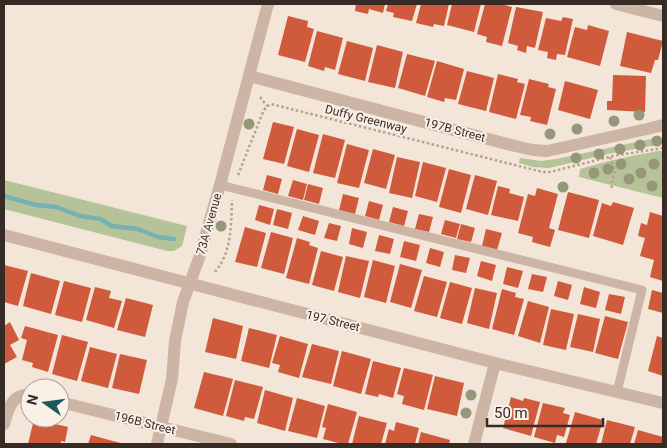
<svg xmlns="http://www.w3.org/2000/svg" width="667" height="448" font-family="Roboto,sans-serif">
	<rect width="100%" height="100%" fill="#f3e6d9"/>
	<!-- green -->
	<g fill="#b6c398">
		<polygon points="660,137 663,144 608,154 549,168 533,167 519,163 520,158 541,161 556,159"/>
		<path d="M658,151h5v47l-84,-21 1,-8c26,-8 51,-13 78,-18z"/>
		<polygon points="4,180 187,226 182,246 174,251 167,251 4,209"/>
	</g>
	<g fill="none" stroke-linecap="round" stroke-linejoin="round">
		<!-- stream -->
		<polyline stroke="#76b2b2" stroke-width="4.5" points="4,196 36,205 56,207 80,216 100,219 112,226 138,229 158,237 174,239"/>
	</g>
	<!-- building -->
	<g fill="#cf5a3c">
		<polygon points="356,4 385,4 383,13 369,9 368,14 355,11"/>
		<polygon points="388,4 417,4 412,21 393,17 394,13 386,11"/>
		<polygon points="421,4 449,4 444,26 434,24 433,27 416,23"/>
		<polygon points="452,4 481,4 474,32 447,25"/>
		<polygon points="485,4 501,4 512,7 502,46 486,42 487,37 477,34"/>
		<polygon points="516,7 543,12 535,48 527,46 526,53 517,50 518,46 508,43"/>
		<polygon points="288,16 308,21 307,27 314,29 305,62 278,55"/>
		<polygon points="563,17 573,19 565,55 557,54 556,60 547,58 548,52 538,50 546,18 561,21"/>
		<polygon points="588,25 609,31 600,66 567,57 575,27 587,30"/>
		<polygon points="317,31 343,38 335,70 325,67 324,71 308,66"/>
		<polygon points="627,32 663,41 658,60 655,60 651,73 620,66"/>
		<polygon points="347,41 373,48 365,81 338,74"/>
		<polygon points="377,45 403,52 395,88 368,82"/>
		<polygon points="407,54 435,61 425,96 398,88"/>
		<polygon points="437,61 464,69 456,100 445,98 444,102 427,97"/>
		<polygon points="467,71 494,78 486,111 458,104"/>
		<polygon points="498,74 518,79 517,82 525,84 516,119 489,112"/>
		<polygon points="613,75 646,76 645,112 607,110 607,101 612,101"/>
		<polygon points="529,79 549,84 548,87 556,89 547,125 530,121 531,117 520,115"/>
		<polygon points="565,81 598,90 590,119 558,110"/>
		<polygon points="273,122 294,127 284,164 263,159"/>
		<polygon points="297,129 319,135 309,172 287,166"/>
		<polygon points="323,134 345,140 335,178 313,173"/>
		<polygon points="347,144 369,150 359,188 337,183"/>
		<polygon points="373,149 395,155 386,189 364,183"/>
		<polygon points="397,157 420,162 412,198 389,193"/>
		<polygon points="423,162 446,168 437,202 415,196"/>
		<polygon points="449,169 471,175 461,213 439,207"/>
		<polygon points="267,175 282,179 278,194 263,190"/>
		<polygon points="475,175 497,181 488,215 466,209"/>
		<polygon points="293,180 307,184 303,200 288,196"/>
		<polygon points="308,184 323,188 319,204 304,200"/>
		<polygon points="498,186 510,189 509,193 524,197 518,221 491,215"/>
		<polygon points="537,188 558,194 549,228 555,230 550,247 532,242 533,237 518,233 528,194 535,196"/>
		<polygon points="568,192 599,200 589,238 558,230"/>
		<polygon points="343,194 359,198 355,214 339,210"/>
		<polygon points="369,201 383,205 379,220 365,216"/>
		<polygon points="613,202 634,208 623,245 593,236 602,203 611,206"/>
		<polygon points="259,205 274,209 270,225 255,220"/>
		<polygon points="393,207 408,211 404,226 389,222"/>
		<polygon points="277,209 292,213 288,229 273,225"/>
		<polygon points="650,212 663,216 663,281 650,277 654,260 640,256 645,238 638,236 641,223 647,225"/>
		<polygon points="419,214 433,217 429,232 415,229"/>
		<polygon points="303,216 319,221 315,235 298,230"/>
		<polygon points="445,220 460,224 456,238 441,234"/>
		<polygon points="329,223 341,226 337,241 324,238"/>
		<polygon points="461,224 475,228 471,242 457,239"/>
		<polygon points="245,227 266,233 257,267 235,262"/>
		<polygon points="352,228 367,232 363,248 349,244"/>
		<polygon points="486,229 502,233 497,250 482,246"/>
		<polygon points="271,232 293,238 284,274 261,268"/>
		<polygon points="379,235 394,239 390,254 375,251"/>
		<polygon points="297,238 310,242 309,245 318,248 309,284 286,278"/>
		<polygon points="404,241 420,245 416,261 400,257"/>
		<polygon points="430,248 444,252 440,267 426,263"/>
		<polygon points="321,251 343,257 334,291 312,285"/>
		<polygon points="455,255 470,258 466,273 452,270"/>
		<polygon points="346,256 369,261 360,298 338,292"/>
		<polygon points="373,260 395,266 386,303 364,297"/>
		<polygon points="481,261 496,265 492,281 477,276"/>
		<polygon points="400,264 422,270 411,308 390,302"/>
		<polygon points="4,265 28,271 18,306 4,302"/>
		<polygon points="507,267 523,271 518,288 503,284"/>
		<polygon points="31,273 60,281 51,314 23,306"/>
		<polygon points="532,274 547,277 543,292 528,289"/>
		<polygon points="424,276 447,282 437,317 414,311"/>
		<polygon points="64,281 91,288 82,322 55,315"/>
		<polygon points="558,281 572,285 568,300 554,296"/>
		<polygon points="450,282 472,288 462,324 440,318"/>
		<polygon points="95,287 111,291 109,298 122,301 114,328 86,320"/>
		<polygon points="584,287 600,292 596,308 580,304"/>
		<polygon points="475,288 497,293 489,329 467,323"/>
		<polygon points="502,289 516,293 515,297 524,299 514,335 492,329"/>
		<polygon points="652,290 663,293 663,313 648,309"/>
		<polygon points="609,294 625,297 621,314 605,310"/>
		<polygon points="126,298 153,305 145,337 117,330"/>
		<polygon points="528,301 549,307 540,343 518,336"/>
		<polygon points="551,309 574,314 566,350 543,345"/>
		<polygon points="578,314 600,319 593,352 570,347"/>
		<polygon points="605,316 628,322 618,359 595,353"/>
		<polygon points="213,318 243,326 236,359 205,352"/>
		<polygon points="10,322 19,340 10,345 17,357 4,364 4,326"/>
		<polygon points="25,326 58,335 48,372 32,367 33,363 22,360 27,340 21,338"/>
		<polygon points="249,328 277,335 269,368 241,361"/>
		<polygon points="62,335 88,342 77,381 52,374"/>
		<polygon points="280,336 308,344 299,378 278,372 280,365 272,363"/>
		<polygon points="657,336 663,338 663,376 648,371"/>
		<polygon points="312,344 339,351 331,384 302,377"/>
		<polygon points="90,347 117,354 108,388 81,381"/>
		<polygon points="342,351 371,359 361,394 333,386"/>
		<polygon points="120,354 147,360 139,394 112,388"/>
		<polygon points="373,361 401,368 393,398 379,394 378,397 365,394"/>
		<polygon points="404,368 433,375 424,410 402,404 404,396 397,394"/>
		<polygon points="204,372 233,379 223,416 194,408"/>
		<polygon points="435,376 464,383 457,416 427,409"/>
		<polygon points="235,380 263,387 254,419 245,417 244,421 226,416"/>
		<polygon points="265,390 293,398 285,431 257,423"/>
		<polygon points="511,397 523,401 524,398 540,402 531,436 503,428"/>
		<polygon points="297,398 325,406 317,438 288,431"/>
		<polygon points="543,403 565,408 563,413 570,415 564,437 557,435 555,443 534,437"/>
		<polygon points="328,404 357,412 348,444 342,444 323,439 326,428 322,427"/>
		<polygon points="575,412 603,420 596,444 566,443"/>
		<polygon points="359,416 387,423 381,444 352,444"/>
		<polygon points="34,419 68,427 65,442 61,441 61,444 28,444"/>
		<polygon points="607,420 635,427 630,444 601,444"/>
		<polygon points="396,422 419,428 415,444 385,444 389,429 394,431"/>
		<polygon points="638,430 663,437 663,444 634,444"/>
		<polygon points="421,432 450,440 449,444 418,444"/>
		<polygon points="91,435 124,444 88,444"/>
	</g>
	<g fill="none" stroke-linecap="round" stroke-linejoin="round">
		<!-- path -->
		<g stroke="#b89f8e" stroke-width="2.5" stroke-dasharray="2.5 2.5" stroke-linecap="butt">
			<polyline points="260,97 267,106"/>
			<polyline points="610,157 615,171 611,185 613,190"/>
			<polyline points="238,175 263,112 266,107 271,104 543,172 550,172 613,156 663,148"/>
			<path d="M215,272c17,-20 16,-47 17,-72"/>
		</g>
		<!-- service -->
		<polyline stroke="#ccb5a4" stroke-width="9" points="220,185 642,290 617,392"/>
		<!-- minor -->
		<g stroke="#ccb5a4" stroke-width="12">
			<polyline points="616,4 663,16"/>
			<polyline points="249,76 515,146 533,150 547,151 647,129 663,125"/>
			<polyline points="4,235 495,363 663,403"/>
			<polyline points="60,402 231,444"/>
			<path d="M4,424c4,-14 8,-31 26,-29"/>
			<polyline points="157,444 172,379 175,341 183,302 199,258 220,185 268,4"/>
			<polyline points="474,444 495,363"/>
		</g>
	</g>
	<!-- trees -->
	<g fill="#959778">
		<circle cx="639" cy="115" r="5.5"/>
		<circle cx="614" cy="121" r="5.5"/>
		<circle cx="249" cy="124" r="5.5"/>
		<circle cx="577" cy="129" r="5.5"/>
		<circle cx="550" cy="134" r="5.5"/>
		<circle cx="657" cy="141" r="5.5"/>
		<circle cx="640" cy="145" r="5.5"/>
		<circle cx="620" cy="149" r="5.5"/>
		<circle cx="599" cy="154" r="5.5"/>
		<circle cx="576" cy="158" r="5.5"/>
		<circle cx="621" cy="164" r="5.5"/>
		<circle cx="654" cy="164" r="5.5"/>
		<circle cx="608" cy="169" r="5.5"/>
		<circle cx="594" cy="173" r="5.5"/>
		<circle cx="641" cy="173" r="5.5"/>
		<circle cx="629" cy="179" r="5.5"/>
		<circle cx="652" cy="186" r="5.5"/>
		<circle cx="563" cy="187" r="5.5"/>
		<circle cx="221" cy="226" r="5.5"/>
		<circle cx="471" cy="395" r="5.5"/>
		<circle cx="466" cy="413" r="5.5"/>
	</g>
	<g text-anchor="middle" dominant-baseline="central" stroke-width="4" stroke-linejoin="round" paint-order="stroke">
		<!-- street labels -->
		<g font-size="12" fill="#372b26" stroke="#fbf0e6">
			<text transform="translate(366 119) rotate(14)">Duffy Greenway</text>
			<text transform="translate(455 130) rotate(15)">197B Street</text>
			<text transform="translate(209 224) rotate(-74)">73A Avenue</text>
			<text transform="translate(333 321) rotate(14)">197 Street</text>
			<text transform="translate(145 423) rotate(14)">196B Street</text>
		</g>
	</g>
	<!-- border -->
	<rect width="667" height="448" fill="none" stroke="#372b26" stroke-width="10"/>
	<!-- north arrow -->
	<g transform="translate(45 403) rotate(284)"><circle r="24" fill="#fbf0e6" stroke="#ada199"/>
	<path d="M0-4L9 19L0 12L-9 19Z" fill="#195a5b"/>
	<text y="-8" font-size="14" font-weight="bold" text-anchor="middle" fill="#372b26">N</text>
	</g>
	<!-- scale -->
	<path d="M487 418v8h116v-8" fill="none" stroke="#372b26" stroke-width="2.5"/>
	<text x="494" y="418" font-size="15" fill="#372b26" stroke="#fbf0e6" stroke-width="4" paint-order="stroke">50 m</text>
</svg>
